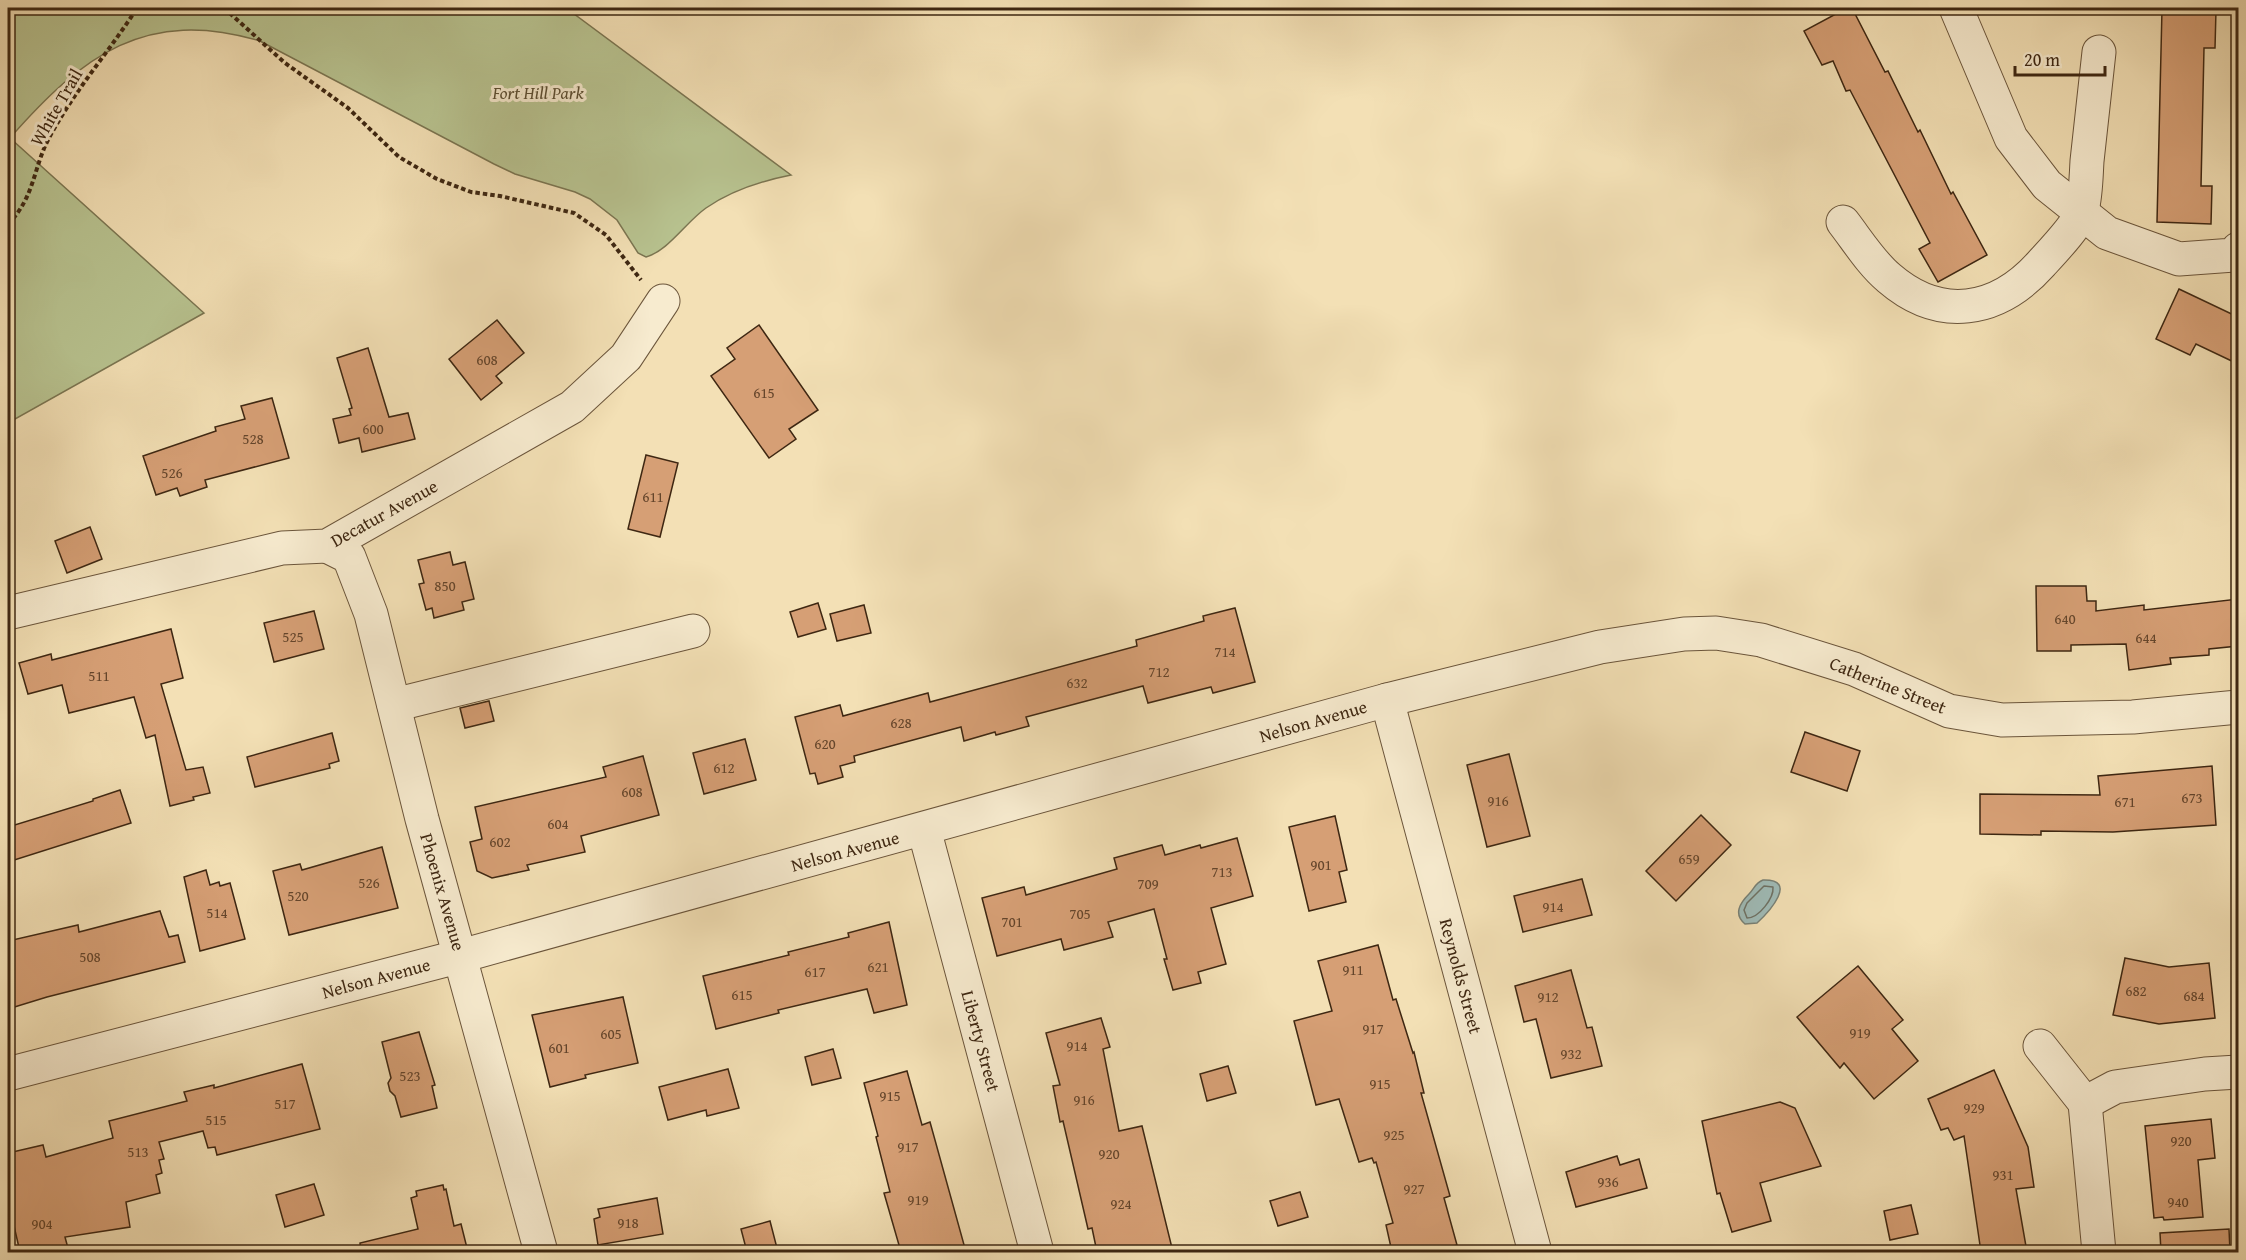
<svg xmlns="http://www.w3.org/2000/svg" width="2246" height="1260" font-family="'Gentium Book Plus',serif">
	<rect width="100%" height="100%" fill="#f3e0b5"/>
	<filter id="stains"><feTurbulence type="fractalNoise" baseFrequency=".00333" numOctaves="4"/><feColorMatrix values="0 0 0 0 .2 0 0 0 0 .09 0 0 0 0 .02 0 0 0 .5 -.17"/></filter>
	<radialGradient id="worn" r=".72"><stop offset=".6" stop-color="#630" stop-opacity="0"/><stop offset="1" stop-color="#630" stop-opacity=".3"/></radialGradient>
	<!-- green -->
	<path fill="#b8c390" stroke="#7b7551" stroke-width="1.5" d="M8,8h558l225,167c-30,6 -59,15 -85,33 -20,14 -38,43 -60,49l-8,-4 -21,-33 -27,-21 -15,-7 -60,-18 -21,-10 -234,-123c-114,-34 -177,14 -250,97l194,175 -196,110z"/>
	<!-- water -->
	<path fill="#9fbbb7" stroke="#788075" stroke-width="1.5" d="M1763,880c36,-1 6,32 -6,43l-12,1c-12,-10 -5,-21 4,-30 6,-6 6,-11 14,-14z"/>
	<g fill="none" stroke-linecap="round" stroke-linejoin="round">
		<!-- shore -->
		<path stroke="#6e7164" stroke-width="1.5" d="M1764,886l9,1c1,11 -14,31 -26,31l-3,-8 3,-7z"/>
	</g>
	<!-- building -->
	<g fill="#d69f75" stroke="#3e2712" stroke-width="1.5">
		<polygon points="1847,8 1852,8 1885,72 1888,71 1918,132 1920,130 1951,194 1953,192 1987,255 1938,282 1919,249 1930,243 1850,90 1846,91 1833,61 1822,65 1804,31"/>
		<polygon points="2162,9 2216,10 2215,48 2204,48 2201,186 2212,186 2211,224 2157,222"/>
		<polygon points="2179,289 2238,317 2238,364 2196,344 2190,355 2156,339"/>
		<polygon points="497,320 524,353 496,376 502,383 481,400 449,359"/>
		<polygon points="759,325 818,410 789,429 796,439 769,458 711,376 735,359 727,348"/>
		<polygon points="368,348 389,417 408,413 415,439 362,452 359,438 339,443 333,419 351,415 349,409 352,408 337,358"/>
		<polygon points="272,398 289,458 205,480 207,487 180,496 177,488 156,495 143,456 216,431 215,427 245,419 241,406"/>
		<polygon points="646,455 678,463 660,537 628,529"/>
		<polygon points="90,527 102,559 67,573 55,541"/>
		<polygon points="450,552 453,565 465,562 474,599 462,602 464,610 434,618 432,608 426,610 419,584 424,583 418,560"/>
		<polygon points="2036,586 2086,586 2087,601 2096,601 2096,611 2144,605 2144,610 2238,599 2238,646 2209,649 2209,655 2170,658 2171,664 2129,670 2126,644 2071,645 2071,651 2037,651"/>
		<polygon points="818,603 826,629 798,637 790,612"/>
		<polygon points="864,605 871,633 837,641 830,614"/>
		<polygon points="1235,608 1255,682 1213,693 1211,687 1148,703 1143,686 1026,717 1029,726 996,735 995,732 964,741 961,727 854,756 855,762 840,766 843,777 818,784 815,773 810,774 795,717 840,705 843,716 928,693 930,702 1137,646 1136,640 1204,621 1203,616"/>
		<polygon points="314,611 324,649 274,662 264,623"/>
		<polygon points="171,629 183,678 161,684 186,770 203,767 210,793 193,797 194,800 170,806 155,735 146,738 134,697 69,713 62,685 28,694 19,663 51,654 52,660"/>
		<polygon points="489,701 494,721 465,728 460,708"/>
		<polygon points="1805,732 1860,751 1847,791 1791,772"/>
		<polygon points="332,733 339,761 329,764 330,768 255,787 247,757"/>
		<polygon points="745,739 756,780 704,794 693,753"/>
		<polygon points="1509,754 1530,836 1487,847 1467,765"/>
		<polygon points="643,756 659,815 581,836 585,852 527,865 529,870 492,878 477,871 470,842 482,839 475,807 606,777 603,767"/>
		<polygon points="2212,766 2216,825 2113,832 2041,831 2041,835 1980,834 1980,794 2100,795 2098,776"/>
		<polygon points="120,790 131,823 8,862 8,827 93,801 93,799"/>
		<polygon points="1701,815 1731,845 1676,901 1646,871"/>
		<polygon points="1335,816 1347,870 1339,872 1346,902 1309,911 1289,827"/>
		<polygon points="1237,838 1253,896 1211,908 1226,964 1198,972 1201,983 1173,990 1164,959 1167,959 1154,909 1108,922 1113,937 1064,950 1061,939 997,956 982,898 1024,887 1026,895 1117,869 1114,858 1162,845 1165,855 1200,845 1201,848"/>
		<polygon points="382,847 398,908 289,935 273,871 300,864 302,870"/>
		<polygon points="206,870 210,885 219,882 220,886 230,883 245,939 200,951 184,877"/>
		<polygon points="1582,879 1592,915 1523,932 1514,896"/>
		<polygon points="160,911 169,937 178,935 185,962 47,997 8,1009 8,941 78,925 79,932"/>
		<polygon points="889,922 907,1005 874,1013 867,989 778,1010 779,1013 716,1029 703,976 789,955 788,952 849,937 848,933"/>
		<polygon points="1378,945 1393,1000 1396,999 1413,1053 1414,1052 1424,1093 1421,1093 1450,1196 1444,1198 1457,1245 1432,1252 1392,1252 1386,1225 1393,1223 1376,1162 1374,1163 1372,1158 1359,1162 1339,1099 1316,1105 1294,1021 1332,1011 1318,961"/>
		<polygon points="2125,958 2169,967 2209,963 2215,1018 2159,1024 2113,1015"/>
		<polygon points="1858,966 1903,1020 1892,1029 1918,1061 1874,1099 1844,1063 1840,1068 1797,1017"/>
		<polygon points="1571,970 1587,1028 1592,1027 1602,1066 1551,1078 1536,1019 1524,1022 1515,986"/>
		<polygon points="623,997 638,1063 585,1075 586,1078 550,1087 532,1015"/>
		<polygon points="1101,1018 1110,1047 1103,1049 1119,1131 1142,1126 1173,1252 1097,1252 1092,1228 1088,1229 1063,1121 1060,1122 1053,1086 1060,1085 1046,1033"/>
		<polygon points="419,1032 435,1085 432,1086 437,1108 401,1117 395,1096 390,1091 388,1083 391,1078 382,1042"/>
		<polygon points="833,1049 841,1078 812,1085 805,1057"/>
		<polygon points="302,1064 320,1129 217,1155 215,1147 208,1148 203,1131 159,1142 164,1159 159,1160 162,1173 156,1175 160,1193 126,1202 130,1227 65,1237 69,1252 20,1252 8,1200 8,1153 43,1145 46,1157 113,1138 109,1121 187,1101 184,1092 214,1085 214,1088"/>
		<polygon points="1228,1066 1236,1093 1207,1101 1200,1074"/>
		<polygon points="728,1069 739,1108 707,1116 706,1110 668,1120 659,1087"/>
		<polygon points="1994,1070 2028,1147 2034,1187 2016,1189 2027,1252 1981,1252 1964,1136 1954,1140 1948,1128 1941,1130 1928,1099"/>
		<polygon points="907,1071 922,1125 930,1122 966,1252 901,1252 884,1193 890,1192 876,1137 878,1136 864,1083"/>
		<polygon points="1780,1102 1795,1108 1821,1166 1760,1183 1771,1221 1732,1232 1720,1193 1717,1194 1702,1121"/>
		<polygon points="2211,1119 2215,1158 2198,1160 2203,1217 2164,1220 2163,1217 2154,1218 2145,1126"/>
		<polygon points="1617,1156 1620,1165 1639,1159 1647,1188 1576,1207 1566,1172"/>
		<polygon points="314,1184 324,1215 285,1227 276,1195"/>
		<polygon points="443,1185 444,1190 446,1189 454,1226 461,1224 468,1252 361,1252 360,1243 418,1229 411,1198 417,1196 416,1191"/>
		<polygon points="1300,1192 1308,1217 1278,1226 1270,1201"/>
		<polygon points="657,1198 663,1234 598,1245 594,1219 600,1217 598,1209"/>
		<polygon points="1911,1205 1918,1234 1890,1240 1884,1211"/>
		<polygon points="770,1221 778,1252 747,1252 741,1229"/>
		<polygon points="2229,1229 2230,1252 2161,1252 2160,1233"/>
	</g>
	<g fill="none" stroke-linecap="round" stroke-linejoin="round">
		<!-- minor casing -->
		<g stroke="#6b553b" stroke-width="35">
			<g id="minor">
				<polyline points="1956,8 2011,138 2047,185 2107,233 2179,259 2234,255 2238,249"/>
				<path d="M1843,222c14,18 28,41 46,56 51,44 108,35 152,-14 10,-11 38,-40 41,-54 4,-15 4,-33 5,-49 4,-36 8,-73 12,-109"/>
				<polyline points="327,546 349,557 371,614 422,819 541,1252"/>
				<polyline points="8,613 282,548 327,546 572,407 626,357 663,301"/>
				<polyline points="1387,700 1535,1252"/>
				<polyline points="394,705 693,631"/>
				<polyline points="924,829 1037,1252"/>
				<polyline points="2040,1046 2085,1103 2099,1252"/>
				<polyline points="8,1074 461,956 1387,700 1600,647 1684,634 1716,633 1761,640 1854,669 1949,711 2002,720 2133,717 2238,707"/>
				<polyline points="2085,1103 2115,1087 2205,1074 2238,1072"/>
			</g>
		</g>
		<!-- path -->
		<g stroke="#3e2712" stroke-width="4" stroke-dasharray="4.5 3" stroke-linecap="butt">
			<polyline points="224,8 285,63 348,108 399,157 437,179 471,192 500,196 574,213 606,235 641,280"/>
			<path d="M8,224c27,-27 25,-56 41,-86 25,-47 60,-86 88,-130"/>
		</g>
		<!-- minor -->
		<use href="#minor" stroke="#f7ebcf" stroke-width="33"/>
	</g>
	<g text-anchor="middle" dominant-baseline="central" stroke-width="6" stroke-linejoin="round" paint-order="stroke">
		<!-- number labels -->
		<g font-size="15" fill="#64452b">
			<text x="487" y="359">608</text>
			<text x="764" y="392">615</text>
			<text x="373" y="428">600</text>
			<text x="253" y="438">528</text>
			<text x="172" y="472">526</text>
			<text x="653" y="496">611</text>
			<text x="445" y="585">850</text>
			<text x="2065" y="618">640</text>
			<text x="293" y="636">525</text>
			<text x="2146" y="637">644</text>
			<text x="1225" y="651">714</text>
			<text x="1159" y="671">712</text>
			<text x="99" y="675">511</text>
			<text x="1077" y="682">632</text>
			<text x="901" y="722">628</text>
			<text x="825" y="743">620</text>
			<text x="724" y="767">612</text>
			<text x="632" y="791">608</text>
			<text x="2192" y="797">673</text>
			<text x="1498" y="800">916</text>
			<text x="2125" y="801">671</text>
			<text x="558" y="823">604</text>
			<text x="500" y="841">602</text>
			<text x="1689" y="858">659</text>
			<text x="1321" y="864">901</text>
			<text x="1222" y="871">713</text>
			<text x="369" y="882">526</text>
			<text x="1148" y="883">709</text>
			<text x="298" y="895">520</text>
			<text x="1553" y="906">914</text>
			<text x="217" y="912">514</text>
			<text x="1080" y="913">705</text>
			<text x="1012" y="921">701</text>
			<text x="90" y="956">508</text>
			<text x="878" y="966">621</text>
			<text x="1353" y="969">911</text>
			<text x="815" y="971">617</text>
			<text x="2136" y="990">682</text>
			<text x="742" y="994">615</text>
			<text x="2194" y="995">684</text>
			<text x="1548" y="996">912</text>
			<text x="1373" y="1028">917</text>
			<text x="1860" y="1032">919</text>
			<text x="611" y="1033">605</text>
			<text x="1077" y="1045">914</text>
			<text x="559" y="1047">601</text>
			<text x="1571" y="1053">932</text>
			<text x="410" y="1075">523</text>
			<text x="1380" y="1083">915</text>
			<text x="890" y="1095">915</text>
			<text x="1084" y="1099">916</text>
			<text x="285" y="1103">517</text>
			<text x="1974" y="1107">929</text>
			<text x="216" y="1119">515</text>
			<text x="1394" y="1134">925</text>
			<text x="2181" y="1140">920</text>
			<text x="908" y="1146">917</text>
			<text x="138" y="1151">513</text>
			<text x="1109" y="1153">920</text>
			<text x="2003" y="1174">931</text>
			<text x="1608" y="1181">936</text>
			<text x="1414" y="1188">927</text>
			<text x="918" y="1199">919</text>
			<text x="2178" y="1201">940</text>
			<text x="1121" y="1203">924</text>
			<text x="628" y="1222">918</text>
			<text x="42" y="1223">904</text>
		</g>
		<!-- park labels -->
		<g font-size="18" font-style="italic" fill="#5c4e32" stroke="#f7ebcf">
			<text x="538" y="92">Fort Hill Park</text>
		</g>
		<!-- street labels -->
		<g font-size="18" fill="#3e2712" stroke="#f7ebcf">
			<text transform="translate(56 107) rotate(-60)">White Trail</text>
			<text transform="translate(384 513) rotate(-29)">Decatur Avenue</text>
			<text transform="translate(1888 685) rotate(22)">Catherine Street</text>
			<text transform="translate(1313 721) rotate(-16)">Nelson Avenue</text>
			<text transform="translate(845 851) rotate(-15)">Nelson Avenue</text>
			<text transform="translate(443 892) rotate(74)">Phoenix Avenue</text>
			<text transform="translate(1461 976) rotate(75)">Reynolds Street</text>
			<text transform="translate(376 978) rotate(-15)">Nelson Avenue</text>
			<text transform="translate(981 1041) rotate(75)">Liberty Street</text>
		</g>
	</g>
	<!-- margin -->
	<rect width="2246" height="1260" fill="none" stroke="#f3e0b5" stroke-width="30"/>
	<rect x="9" y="9" width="2228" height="1242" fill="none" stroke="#3e2712" stroke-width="3"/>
	<rect x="15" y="15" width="2216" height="1230" fill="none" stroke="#3e2712" stroke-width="1.5"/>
	<!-- scale -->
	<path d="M2015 66v9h90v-9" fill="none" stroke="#3e2712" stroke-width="3"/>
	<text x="2024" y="66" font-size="18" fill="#3e2712" stroke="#f7ebcf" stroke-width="4.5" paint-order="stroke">20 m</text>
	<rect width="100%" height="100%" filter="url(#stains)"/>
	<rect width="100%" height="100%" fill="url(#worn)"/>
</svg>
